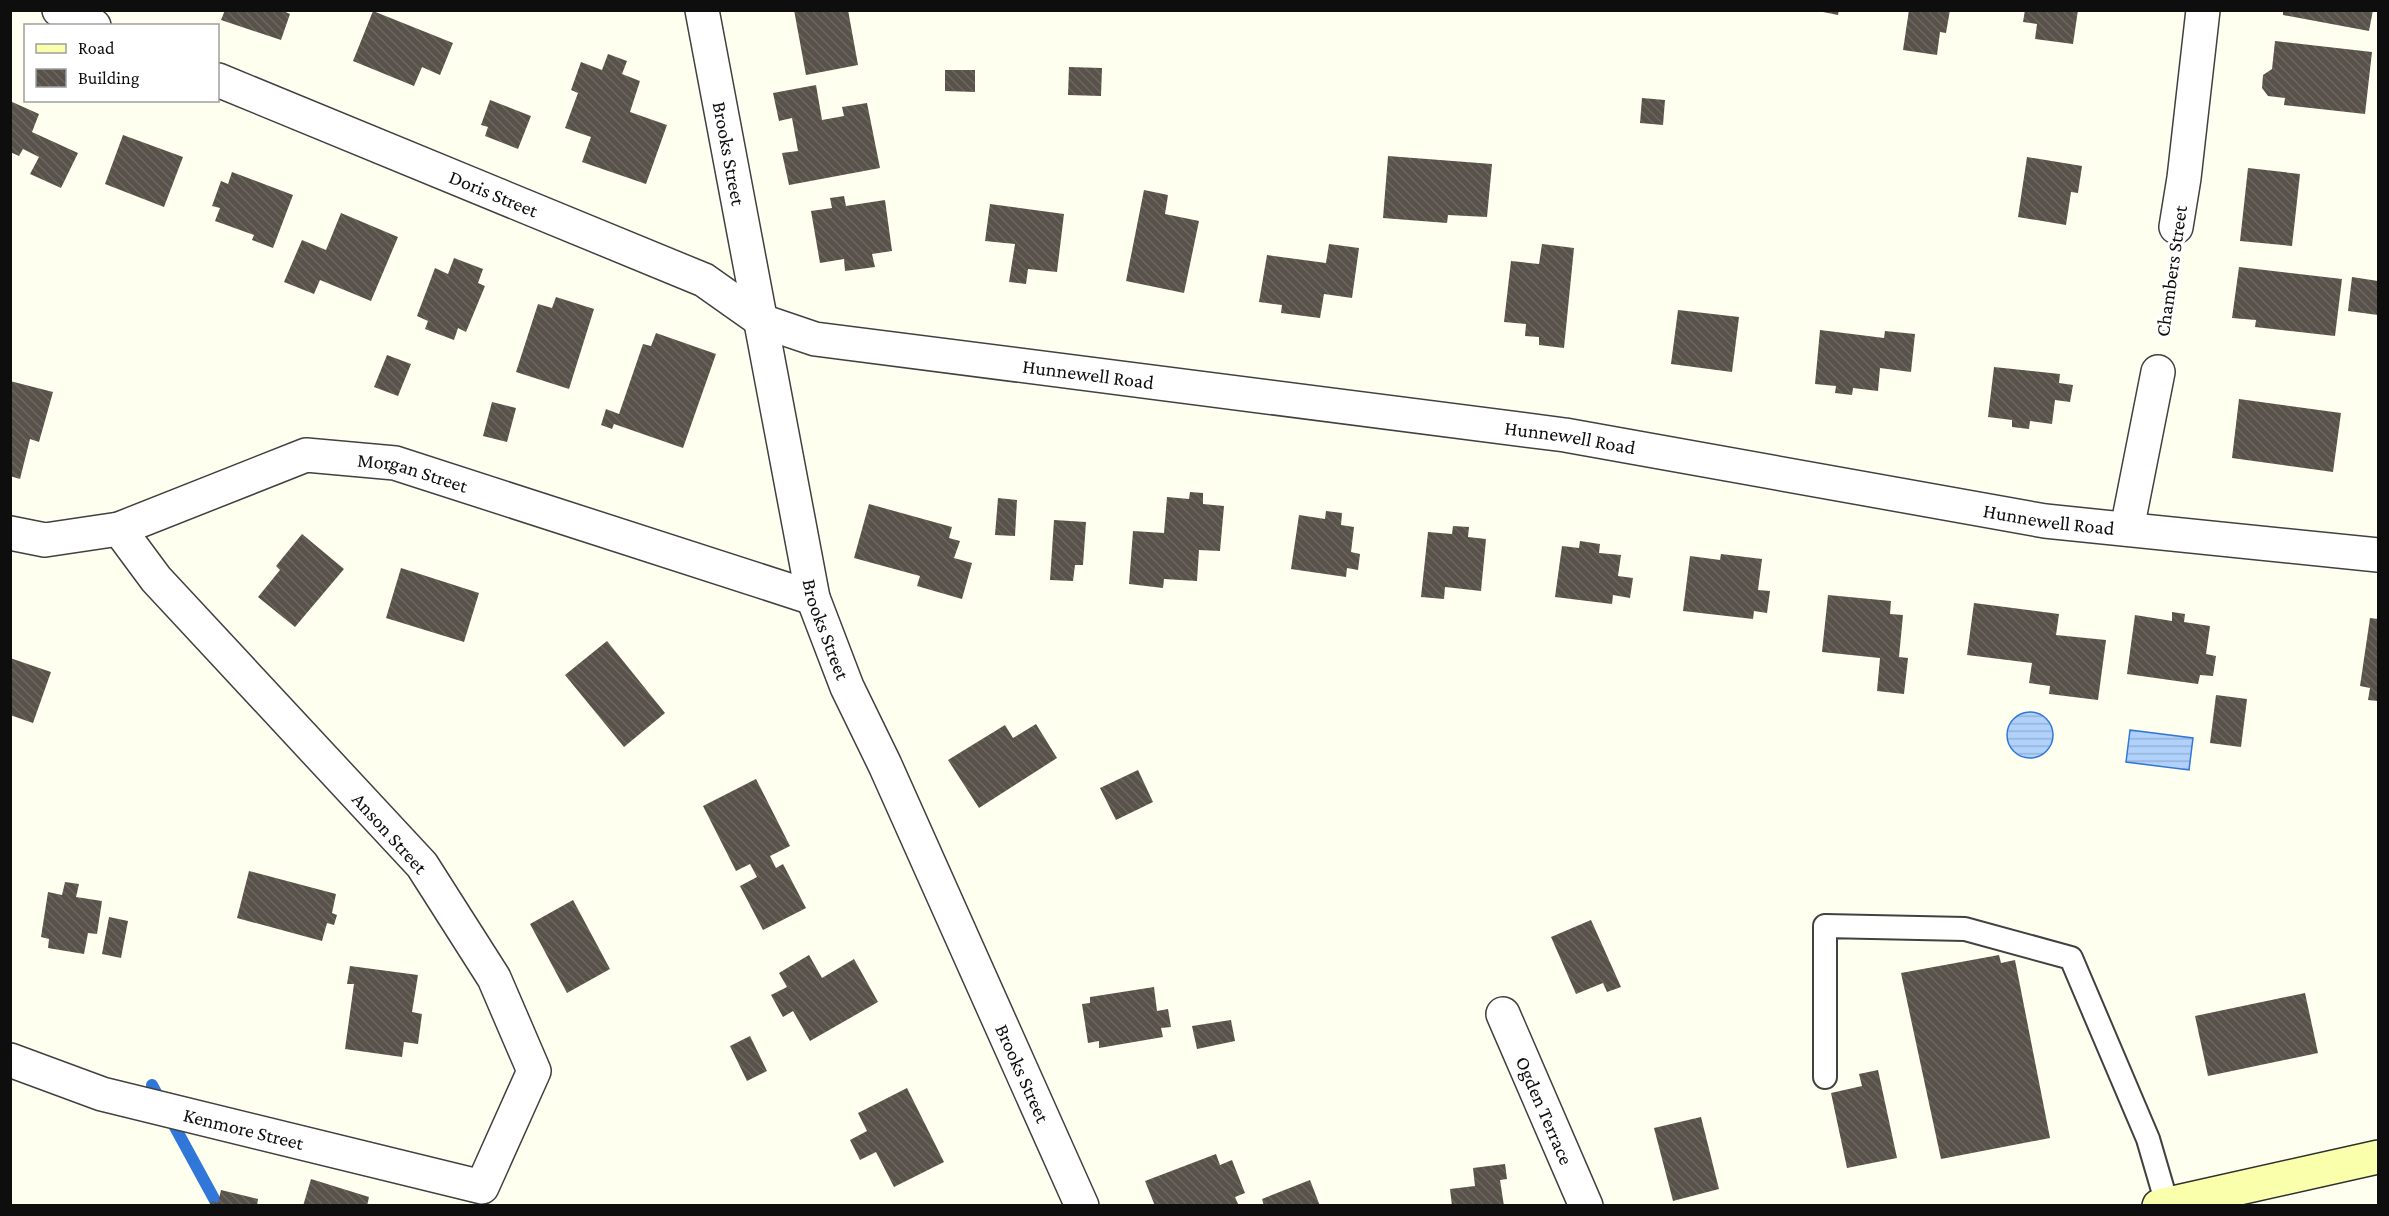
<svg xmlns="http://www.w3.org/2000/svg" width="2389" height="1216" font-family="'Crimson Pro',serif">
	<defs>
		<pattern id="water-rules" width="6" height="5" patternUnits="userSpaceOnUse" patternTransform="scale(1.5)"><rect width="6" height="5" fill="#b0d1fb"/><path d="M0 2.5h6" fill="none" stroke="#96b2d6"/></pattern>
		<pattern id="building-back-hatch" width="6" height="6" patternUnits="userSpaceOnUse" patternTransform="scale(1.5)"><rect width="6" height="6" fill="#58524a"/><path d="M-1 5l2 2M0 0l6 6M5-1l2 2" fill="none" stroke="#6b6660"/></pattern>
	</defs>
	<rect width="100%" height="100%" fill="#fffff0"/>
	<!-- water -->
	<g fill="url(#water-rules)" stroke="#3077d9" stroke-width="1.5">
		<circle cx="2030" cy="735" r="23"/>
		<polygon points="2130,730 2193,738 2189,770 2126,762"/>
	</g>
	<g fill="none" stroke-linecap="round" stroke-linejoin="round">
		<!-- stream -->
		<polyline stroke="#3077d9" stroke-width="12" points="152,1085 218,1206"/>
	</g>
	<!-- building -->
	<g fill="url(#building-back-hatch)">
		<polygon points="225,10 281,10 290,14 281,40 221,20"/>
		<polygon points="794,10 848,10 858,65 806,75"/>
		<polygon points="1813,10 1839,10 1838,15"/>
		<polygon points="1909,10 1950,10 1946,33 1940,32 1937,55 1903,50"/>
		<polygon points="2025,10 2078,10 2073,44 2035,39 2037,24 2023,22"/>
		<polygon points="2283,10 2373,10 2369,31 2283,15"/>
		<polygon points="373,11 453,43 440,75 422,67 414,86 353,61"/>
		<polygon points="2275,41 2372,52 2365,114 2284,105 2285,98 2268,96 2262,88 2263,75 2272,69"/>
		<polygon points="608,54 627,61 622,74 640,81 630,112 667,125 646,184 582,162 591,137 565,128 578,93 571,90 581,62 602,70"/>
		<polygon points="1069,67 1102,68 1101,96 1068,95"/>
		<polygon points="945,70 975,70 975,92 945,91"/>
		<polygon points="816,85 822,120 844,116 842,107 867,103 880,168 789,185 782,153 798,151 792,118 779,121 773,93"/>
		<polygon points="1642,98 1665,100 1663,125 1640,123"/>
		<polygon points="490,100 531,116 518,149 485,136 488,127 481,125"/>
		<polygon points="10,101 39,114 32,132 78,153 61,188 30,174 39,157 23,149 19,156 10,152"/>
		<polygon points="123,135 183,157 164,207 105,184"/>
		<polygon points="1388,156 1492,164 1487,217 1448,215 1447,223 1383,218"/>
		<polygon points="2027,157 2082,166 2078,193 2071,192 2066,225 2018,217"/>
		<polygon points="2248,168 2300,174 2292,246 2240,241"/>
		<polygon points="232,172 293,195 273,248 252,240 254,235 215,221 220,208 212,206 221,181 228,184"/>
		<polygon points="1144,190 1168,195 1165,214 1199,221 1184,293 1126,281"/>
		<polygon points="844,196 846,206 885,200 892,251 872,254 875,267 845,271 844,259 820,263 811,211 832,208 830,198"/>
		<polygon points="990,204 1064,214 1057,272 1028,269 1026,284 1009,282 1015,244 985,241"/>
		<polygon points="341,213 398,237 371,301 320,280 314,294 284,282 302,240 326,250"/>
		<polygon points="1329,244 1359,248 1352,298 1324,294 1320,318 1281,313 1282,305 1259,302 1267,255 1326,263"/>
		<polygon points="1542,244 1574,248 1564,348 1539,345 1539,337 1525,336 1526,324 1504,322 1511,261 1539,264"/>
		<polygon points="454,258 483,269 478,283 485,286 466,332 458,328 454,340 425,329 428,321 417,316 435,268 448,274"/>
		<polygon points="2239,267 2342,279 2335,336 2255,327 2256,320 2232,318"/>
		<polygon points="2352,277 2378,281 2378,315 2348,311"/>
		<polygon points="556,297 594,309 569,389 516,372 538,304 552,308"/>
		<polygon points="1678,310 1739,317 1732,372 1671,364"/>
		<polygon points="1820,330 1884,338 1885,331 1915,334 1911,372 1880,368 1878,391 1853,388 1852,395 1835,393 1836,386 1815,384"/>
		<polygon points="656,333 716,354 683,448 614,424 612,429 601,425 606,409 619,414 643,344 651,346"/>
		<polygon points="387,355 411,364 398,396 374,387"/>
		<polygon points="1994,367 2060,374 2059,383 2073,385 2070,402 2055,400 2052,424 2030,421 2029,429 2012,427 2012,420 1988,417"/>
		<polygon points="10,381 53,392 39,442 30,439 20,479 10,476"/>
		<polygon points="2239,399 2341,413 2333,472 2232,458"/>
		<polygon points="492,402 516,408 507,442 483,436"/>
		<polygon points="1190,492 1203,493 1203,504 1224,506 1220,551 1199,550 1197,581 1164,579 1163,588 1129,584 1133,531 1164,533 1167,497 1189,499"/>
		<polygon points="998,498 1017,500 1015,536 995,535"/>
		<polygon points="869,504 952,527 949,538 960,541 954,558 972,563 962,599 917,586 920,576 854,558"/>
		<polygon points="1326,511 1342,513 1341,525 1354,527 1351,552 1360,554 1358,570 1347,568 1346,577 1291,569 1299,515 1325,519"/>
		<polygon points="1054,520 1086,522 1083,565 1075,565 1073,581 1050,580"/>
		<polygon points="1453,526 1469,527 1468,537 1486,539 1481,591 1445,587 1444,599 1421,597 1428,532 1452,534"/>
		<polygon points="302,534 344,569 295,627 258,597 280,570 276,566"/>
		<polygon points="1580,541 1600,544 1599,553 1621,555 1618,576 1633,578 1630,598 1613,595 1612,604 1555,597 1562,546 1579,548"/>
		<polygon points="1721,554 1762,559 1758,590 1770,591 1767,613 1754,611 1753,619 1683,611 1690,556 1720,560"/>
		<polygon points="401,568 479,593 464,642 386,618"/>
		<polygon points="1828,595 1891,601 1890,614 1903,615 1899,657 1908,658 1904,694 1877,691 1880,658 1822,652"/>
		<polygon points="1974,603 2059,614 2056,635 2106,640 2098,700 2049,694 2050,686 2029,683 2032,663 1967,655"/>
		<polygon points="2172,612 2185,614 2184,622 2210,626 2206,654 2216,656 2213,676 2200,675 2198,684 2127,674 2135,615 2172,621"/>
		<polygon points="2370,618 2378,619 2378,701 2368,700 2370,688 2360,686"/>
		<polygon points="607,641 665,713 624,747 565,675"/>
		<polygon points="10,658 51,672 33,723 10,715"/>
		<polygon points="2216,695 2247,699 2241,747 2210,743"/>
		<polygon points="1036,724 1057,758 979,808 948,760 1005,725 1013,738"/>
		<polygon points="1138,770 1153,802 1116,820 1100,788"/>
		<polygon points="756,779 790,846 770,856 776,868 783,864 806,908 763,930 740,886 757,877 750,864 736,871 703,806"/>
		<polygon points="249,871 336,894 332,913 337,915 334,925 327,923 322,941 237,918"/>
		<polygon points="65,882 79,884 76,897 102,901 97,934 88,933 84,954 48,948 49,939 41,937 48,892 62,895"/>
		<polygon points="573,900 610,969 567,993 530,924"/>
		<polygon points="109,917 128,921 121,958 102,954"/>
		<polygon points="1591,920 1621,987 1607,992 1603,983 1576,994 1551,937"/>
		<polygon points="809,955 822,978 854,959 878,1002 810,1041 793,1011 783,1017 771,995 787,987 779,973"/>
		<polygon points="1999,955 2001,963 2015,960 2050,1138 1941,1159 1901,973"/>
		<polygon points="350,966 418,975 412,1012 422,1014 418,1044 404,1042 402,1057 345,1049 354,984 347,984"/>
		<polygon points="1154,987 1157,1011 1168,1009 1171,1027 1161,1028 1163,1037 1099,1048 1099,1041 1088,1043 1082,1004 1090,1003 1090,997"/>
		<polygon points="2305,993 2318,1053 2208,1076 2195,1016"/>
		<polygon points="1231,1020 1235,1041 1197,1049 1192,1026"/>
		<polygon points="750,1036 767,1071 747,1081 730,1046"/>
		<polygon points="1878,1070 1897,1158 1847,1168 1831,1093 1862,1086 1859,1074"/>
		<polygon points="907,1088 944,1162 894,1187 876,1152 860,1160 850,1140 867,1131 858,1113"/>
		<polygon points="1701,1117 1719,1189 1673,1201 1654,1128"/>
		<polygon points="1216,1154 1220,1165 1232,1160 1245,1193 1235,1197 1239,1206 1155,1206 1145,1181"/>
		<polygon points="1505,1164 1507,1179 1500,1180 1504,1206 1452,1206 1450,1189 1475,1186 1473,1168"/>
		<polygon points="311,1179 369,1197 367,1206 303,1206"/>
		<polygon points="1310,1180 1320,1206 1264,1206 1262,1199"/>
		<polygon points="221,1190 258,1199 257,1206 210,1206 211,1201 218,1203"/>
	</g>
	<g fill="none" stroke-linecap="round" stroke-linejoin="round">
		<!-- lane casing -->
		<g stroke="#414141" stroke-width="26">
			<polyline id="lane" points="1825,1077 1825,926 1965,929 2071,958 2148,1139 2167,1204"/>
		</g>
		<!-- street casing -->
		<g stroke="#414141" stroke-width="36">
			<g id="street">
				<polyline points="59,10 94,26"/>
				<path id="s1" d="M702,10l111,588 34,89 38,78 197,441"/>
				<path id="s2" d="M218,80l486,200 58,41 53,18 750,96 480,86 333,34"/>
				<polyline points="2176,227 2184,178 2203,10"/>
				<polyline points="2127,529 2158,372"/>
				<path id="s3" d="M10,533l35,7 74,-11 187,-74 89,8 418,135"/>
				<path id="s4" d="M1503,1014l83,192"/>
				<path id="s5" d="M10,1060l92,34 380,93 52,-116 -40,-93 -72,-113 -266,-286 -37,-50"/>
			</g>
		</g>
		<!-- secondary casing -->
		<g stroke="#303030" stroke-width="36">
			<polyline id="secondary" points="2159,1206 2378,1157"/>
		</g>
		<!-- path -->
		<polyline stroke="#303030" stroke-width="4" stroke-dasharray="6 3" stroke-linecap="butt" points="2162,336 2171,263"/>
		<!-- lane -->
		<use href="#lane" stroke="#fff" stroke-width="22"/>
		<!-- street -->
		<use href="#street" stroke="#fff" stroke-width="33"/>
		<!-- secondary -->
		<use href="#secondary" stroke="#f9ffab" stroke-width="33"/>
	</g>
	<g text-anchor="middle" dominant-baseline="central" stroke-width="6" stroke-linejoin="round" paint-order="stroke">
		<!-- street labels -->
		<g font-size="20" fill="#0e0e0e" stroke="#fff">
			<text stroke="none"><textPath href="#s1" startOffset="146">Brooks Street</textPath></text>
			<text stroke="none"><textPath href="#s2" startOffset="298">Doris Street</textPath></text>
			<text transform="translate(2171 271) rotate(-82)">Chambers Street</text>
			<text stroke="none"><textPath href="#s2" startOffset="928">Hunnewell Road</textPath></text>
			<text stroke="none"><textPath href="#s2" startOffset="1414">Hunnewell Road</textPath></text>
			<text stroke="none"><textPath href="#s3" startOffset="420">Morgan Street</textPath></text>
			<text stroke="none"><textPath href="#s2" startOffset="1900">Hunnewell Road</textPath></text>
			<text stroke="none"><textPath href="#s1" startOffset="632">Brooks Street</textPath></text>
			<text transform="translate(390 833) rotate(48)">Anson Street</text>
			<text stroke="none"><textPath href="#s1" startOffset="1118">Brooks Street</textPath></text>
			<text stroke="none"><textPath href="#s4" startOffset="105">Ogden Terrace</textPath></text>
			<text stroke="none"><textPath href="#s5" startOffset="244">Kenmore Street</textPath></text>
		</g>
	</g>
	<!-- border -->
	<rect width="2389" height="1216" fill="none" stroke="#0e0e0e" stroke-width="24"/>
	<!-- legend -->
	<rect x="24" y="24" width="195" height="78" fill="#ffffff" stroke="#9f9f9f" stroke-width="1.5"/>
	<rect x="36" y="44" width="30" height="9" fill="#f9ffab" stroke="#9f9f9f" stroke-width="1.5"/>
	<text x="78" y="54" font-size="18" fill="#0e0e0e">Road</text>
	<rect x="36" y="69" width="30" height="18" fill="url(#building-back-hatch)" stroke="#9f9f9f" stroke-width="1.5"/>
	<text x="78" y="84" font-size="18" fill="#0e0e0e">Building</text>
</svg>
